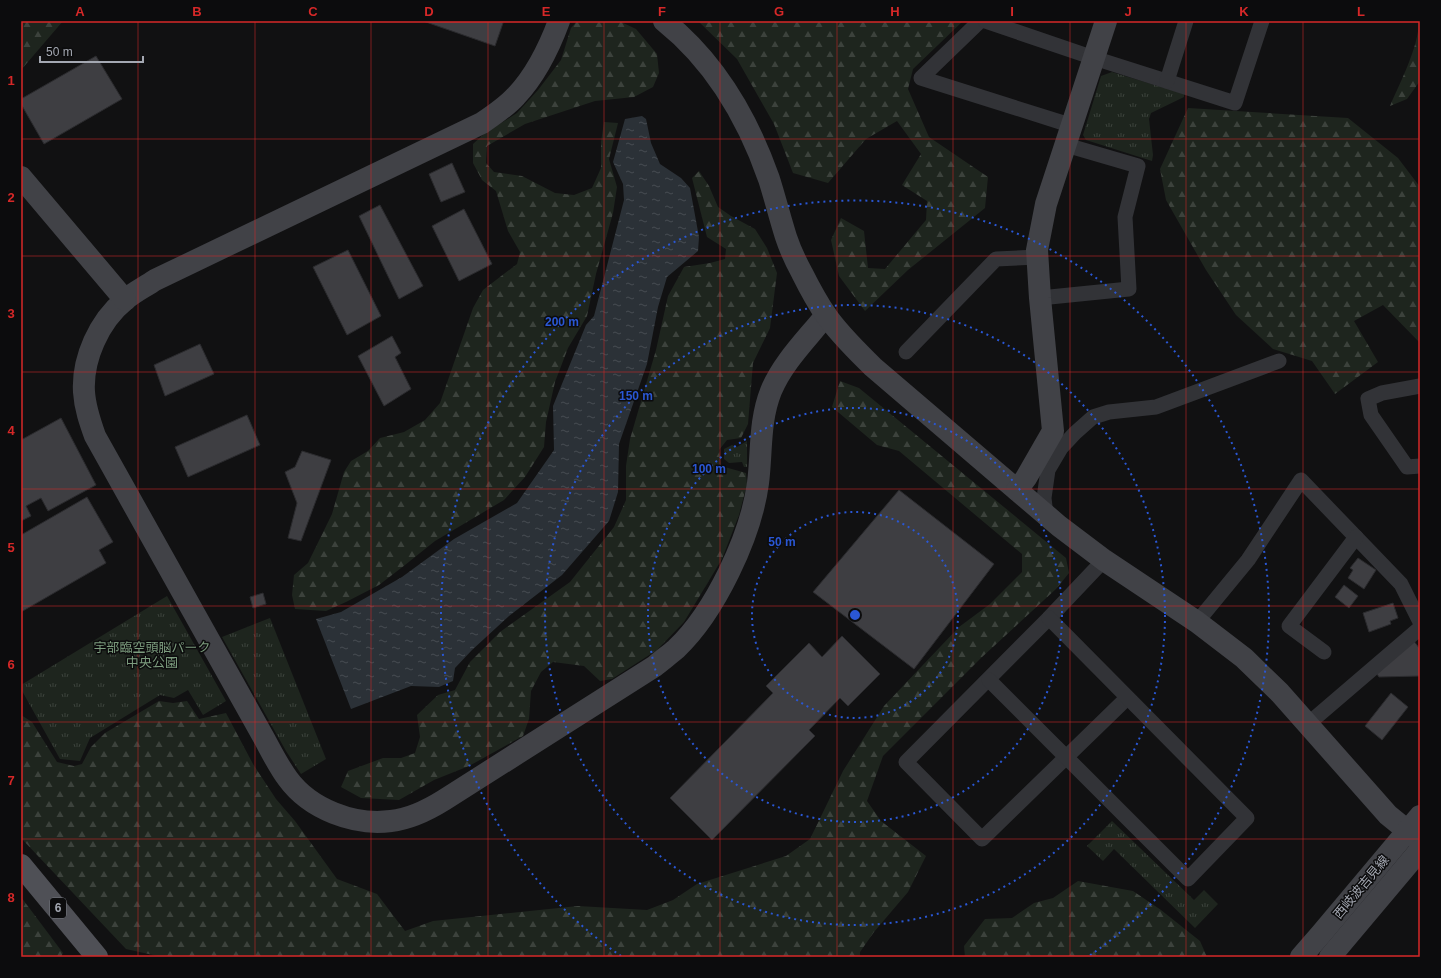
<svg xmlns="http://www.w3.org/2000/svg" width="1441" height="978" font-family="Helvetica,'Noto Sans JP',sans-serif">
	<defs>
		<pattern id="forest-firs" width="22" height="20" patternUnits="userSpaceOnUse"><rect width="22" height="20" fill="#1e251e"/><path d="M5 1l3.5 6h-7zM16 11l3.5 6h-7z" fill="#3c423c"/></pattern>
		<pattern id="park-tufts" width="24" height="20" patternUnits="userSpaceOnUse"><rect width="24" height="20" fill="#1e251e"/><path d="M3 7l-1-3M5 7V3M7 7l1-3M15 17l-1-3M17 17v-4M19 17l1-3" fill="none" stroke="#3c423c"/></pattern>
		<pattern id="water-ripples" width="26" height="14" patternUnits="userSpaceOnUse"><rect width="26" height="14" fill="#2b3137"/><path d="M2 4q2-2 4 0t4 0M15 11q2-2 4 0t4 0" fill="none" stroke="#474c52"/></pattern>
	</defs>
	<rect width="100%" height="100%" fill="#111112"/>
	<!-- forest -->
	<g fill="url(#forest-firs)">
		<polygon points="21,21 63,21 21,70"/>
		<polygon points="577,21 619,21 636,29 657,54 659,73 653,87 634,97 595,101 525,124 487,146 486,163 494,172 522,176 555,193 574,195 592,188 601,168 601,142 604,122 618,123 609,159 617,187 613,213 596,274 587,316 568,348 555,382 546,422 544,447 525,477 504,500 435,541 405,565 379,585 346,602 326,611 295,609 292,595 294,575 308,563 332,514 344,472 351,461 368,451 380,438 404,432 425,420 440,403 473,308 483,290 517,264 520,252 508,231 496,191 482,180 473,163 473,144 485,133 517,113 538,90 561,60 571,28"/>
		<polygon points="698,21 963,21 913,69 908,89 929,137 988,177 985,208 908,270 865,311 839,276 831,240 841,218 864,231 868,268 885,269 926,220 927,201 902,185 921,154 897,121 866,139 828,183 793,173 774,124 737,59"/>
		<path d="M1419,21l1,60 -13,18 -17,7c11,-26 28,-57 29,-85z"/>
		<polygon points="1188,108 1348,118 1398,158 1420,187 1420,343 1383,305 1354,321 1378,362 1335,394 1312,361 1273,349 1236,315 1206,270 1166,200 1160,169"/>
		<polygon points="699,171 709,186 718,207 731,216 755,229 767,248 777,273 770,328 753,363 748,424 741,438 727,440 719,450 721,466 746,473 747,484 739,515 722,559 684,622 657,650 612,679 600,681 584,666 553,662 541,672 531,691 529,719 523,736 469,766 434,780 399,800 361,798 341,787 348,771 383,758 401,758 415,753 420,737 417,715 438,695 455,690 470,662 500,632 570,582 614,527 626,500 626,466 630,439 656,350 668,296 684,267 710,263 725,259 726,249 707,237 692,178"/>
		<polygon points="840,381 859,388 1066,558 1069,573 1056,589 981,658 883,756 867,801 881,821 926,856 908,892 874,932 860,952 860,957 162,957 126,949 21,838 21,715 32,722 57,762 74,766 82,764 91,747 105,733 159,701 173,703 187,701 199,719 226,713 253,764 276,799 295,821 337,879 377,894 405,931 433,921 578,906 647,910 673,900 697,884 786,856 810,839 843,771 884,706 959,627 990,604 1022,572 1022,554 899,451 877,445 832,407"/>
		<polygon points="1078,881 1133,891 1161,910 1200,941 1207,957 965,957 964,946 985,919 1012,918 1034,903 1053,898"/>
		<polygon points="21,897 63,953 61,957 21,957"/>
	</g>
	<!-- park -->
	<g fill="url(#park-tufts)">
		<polygon points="1112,72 1184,94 1184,97 1151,113 1149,119 1153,155 1152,161 1086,140 1083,135 1101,76"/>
		<polygon points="747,441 747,467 744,467 742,462 729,463 724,459 724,449 732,445 737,447"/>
		<polygon points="167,596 226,701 203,715 188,690 174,698 160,695 90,738 80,761 60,759 21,689 21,685"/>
		<polygon points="270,618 326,759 301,774 286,751 222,637"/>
		<polygon points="1112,821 1194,900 1204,890 1218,904 1195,928 1114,849 1103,861 1087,846"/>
	</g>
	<!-- water -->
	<polygon fill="url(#water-ripples)" points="642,116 646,119 651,143 660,164 681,178 690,188 699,237 698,251 667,277 658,307 647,364 619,444 618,492 609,521 562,575 509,616 472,650 455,668 453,681 439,687 411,686 351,709 316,619 341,612 402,577 454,539 517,503 554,450 553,406 586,325 594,316 624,200 623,184 613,162 625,119"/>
	<!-- building -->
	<g fill="#3e3e42" stroke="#2b2b2e">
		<polygon points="423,21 498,21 503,23 495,46"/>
		<polygon points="96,56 122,99 44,144 21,104 21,99"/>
		<polygon points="452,163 465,192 441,202 429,174"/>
		<polygon points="380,205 423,286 399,299 359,216"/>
		<polygon points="464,209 492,264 459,281 432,226"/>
		<polygon points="348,250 381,316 347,335 313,267"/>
		<polygon points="392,336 401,353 395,357 411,389 384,406 358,356"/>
		<polygon points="200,344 214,374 165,396 154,365"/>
		<polygon points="247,415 260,445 188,477 175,447"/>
		<polygon points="61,418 96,485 48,511 41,498 26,506 31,516 21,521 21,440"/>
		<polygon points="302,451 331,460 301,541 288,538 297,503 285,472 295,467"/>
		<polygon points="899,490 994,564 914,669 813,592"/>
		<polygon points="87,497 113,542 99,550 106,563 21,612 21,535"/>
		<polygon points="1358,558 1376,570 1364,589 1348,578 1353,570 1350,568"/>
		<polygon points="1344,585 1358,596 1349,608 1335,597"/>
		<polygon points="263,593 266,604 253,608 250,597"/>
		<polygon points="1393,603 1398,618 1390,621 1391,624 1369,632 1363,613"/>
		<polygon points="842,636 880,674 848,706 840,698 809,730 815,736 712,840 670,798 773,693 766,686 809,643 822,657"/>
		<polygon points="1413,640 1420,649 1420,676 1379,677 1377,674"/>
		<polygon points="1391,693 1408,707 1382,740 1365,726"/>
	</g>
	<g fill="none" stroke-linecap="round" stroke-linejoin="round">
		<!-- street -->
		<g stroke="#323337" stroke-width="15">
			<polyline points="980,21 921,78 1073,126"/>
			<polyline points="985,21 1094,58 1235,103 1262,21"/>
			<polyline points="1167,81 1186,21"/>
			<polyline points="1040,298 1129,289 1125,217 1138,166 1066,145"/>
			<polyline points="906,352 996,259 1037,257"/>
			<polyline points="1420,386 1382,393 1368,399 1371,415 1407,467 1420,466"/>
			<polyline points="1046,515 1044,498 1048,470 1061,448 1075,433 1093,417 1109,412 1156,407 1279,361"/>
			<polyline points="1104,560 1049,618 906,762 982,839 1127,698"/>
			<polyline points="1197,622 1248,560 1301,480 1401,584 1420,622"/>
			<polyline points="1324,652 1289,626 1356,537"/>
			<polyline points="989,680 1188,879 1247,818 1049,618"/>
			<polyline points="1308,724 1420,628"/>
		</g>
		<!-- secondary -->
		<g stroke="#414247" stroke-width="22">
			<path d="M559,21c-10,27 -23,54 -43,75 -10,11 -22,19 -34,27l-327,157c-10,7 -21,12 -30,20 -26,21 -43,59 -41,92 1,16 6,30 11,44l170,304c7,13 14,27 23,39 22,30 66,47 103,42 19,-2 37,-11 53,-21l211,-134c7,-6 14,-11 21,-17 39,-37 75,-113 82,-166 4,-31 1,-62 13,-92 12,-29 36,-52 55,-76"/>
			<path d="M664,21c50,40 84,98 105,158 6,19 11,39 17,58 4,12 10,25 16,36 7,14 15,29 24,42 13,19 31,36 47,52l186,159 45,34 93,62 47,36 36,35 108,122 32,26"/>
			<polyline points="21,177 125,300"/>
			<polyline points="1017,490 1026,478 1053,431 1040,298 1037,250 1046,204 1106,21"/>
			<polyline points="1301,957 1321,934 1420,816"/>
			<polyline points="1330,957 1420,850"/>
		</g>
		<!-- primary -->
		<polyline stroke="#4f5056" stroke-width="22" points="21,865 97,957"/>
	</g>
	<!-- grid -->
	<path fill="none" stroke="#d62828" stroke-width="1" stroke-opacity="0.55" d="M138,21v936M255,21v936M371,21v936M488,21v936M604,21v936M720,21v936M837,21v936M953,21v936M1070,21v936M1186,21v936M1303,21v936M21,139h1399M21,256h1399M21,372h1399M21,489h1399M21,606h1399M21,722h1399M21,839h1399"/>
	<!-- distance rings -->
	<g fill="none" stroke="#2a57d4" stroke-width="2" stroke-dasharray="2 4">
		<circle cx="855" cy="615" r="103"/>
		<circle cx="855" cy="615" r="207"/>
		<circle cx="855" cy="615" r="310"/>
		<path d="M621 956A414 414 0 1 1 1089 956"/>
	</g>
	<g text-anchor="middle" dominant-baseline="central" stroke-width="3" stroke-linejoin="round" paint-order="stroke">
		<!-- shield labels -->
		<rect fill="#0c0c0d" stroke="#767980" stroke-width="1" x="50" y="898" width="16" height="20" rx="3"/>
		<g font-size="12" font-weight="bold" fill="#a4a8b2">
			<text x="58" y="908">6</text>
		</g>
		<!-- park labels -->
		<g font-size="13" fill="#7c9c7e" stroke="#0c0c0d">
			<text x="152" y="647">宇部臨空頭脳パーク<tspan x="152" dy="15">中央公園</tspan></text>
		</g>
		<!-- street labels -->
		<g font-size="13" fill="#a4a8b2" stroke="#0c0c0d">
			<text transform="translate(1361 887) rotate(-50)">西岐波吉見線</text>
		</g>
	</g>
	<circle cx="855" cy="615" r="6" fill="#2a57d4" stroke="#0c0c0d" stroke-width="2"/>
	<g font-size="12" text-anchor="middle" font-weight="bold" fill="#2a57d4" stroke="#0c0c0d" stroke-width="3" stroke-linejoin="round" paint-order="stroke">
		<text x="562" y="326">200 m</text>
		<text x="636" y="400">150 m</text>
		<text x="709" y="473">100 m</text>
		<text x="782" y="546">50 m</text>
	</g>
	<!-- border -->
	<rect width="1441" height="978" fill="none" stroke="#0c0c0d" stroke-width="44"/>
	<!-- scale -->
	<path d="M40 56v6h103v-6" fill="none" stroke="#a4a8b2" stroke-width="2"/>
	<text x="46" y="56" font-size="12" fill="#a4a8b2" stroke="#0c0c0d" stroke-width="3" paint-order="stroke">50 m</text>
	<rect x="22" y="22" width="1397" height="934" fill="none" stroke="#d62828" stroke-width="1.5"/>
	<g font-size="13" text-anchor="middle" font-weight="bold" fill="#d62828">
		<text x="80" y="16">A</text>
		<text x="197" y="16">B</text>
		<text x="313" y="16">C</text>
		<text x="429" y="16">D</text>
		<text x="546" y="16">E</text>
		<text x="662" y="16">F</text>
		<text x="779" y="16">G</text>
		<text x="895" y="16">H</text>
		<text x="1012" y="16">I</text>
		<text x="1128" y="16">J</text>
		<text x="1244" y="16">K</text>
		<text x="1361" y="16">L</text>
		<text x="11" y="85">1</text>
		<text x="11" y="202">2</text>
		<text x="11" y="318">3</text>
		<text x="11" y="435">4</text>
		<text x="11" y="552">5</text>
		<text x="11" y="669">6</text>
		<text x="11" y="785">7</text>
		<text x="11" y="902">8</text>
	</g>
</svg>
